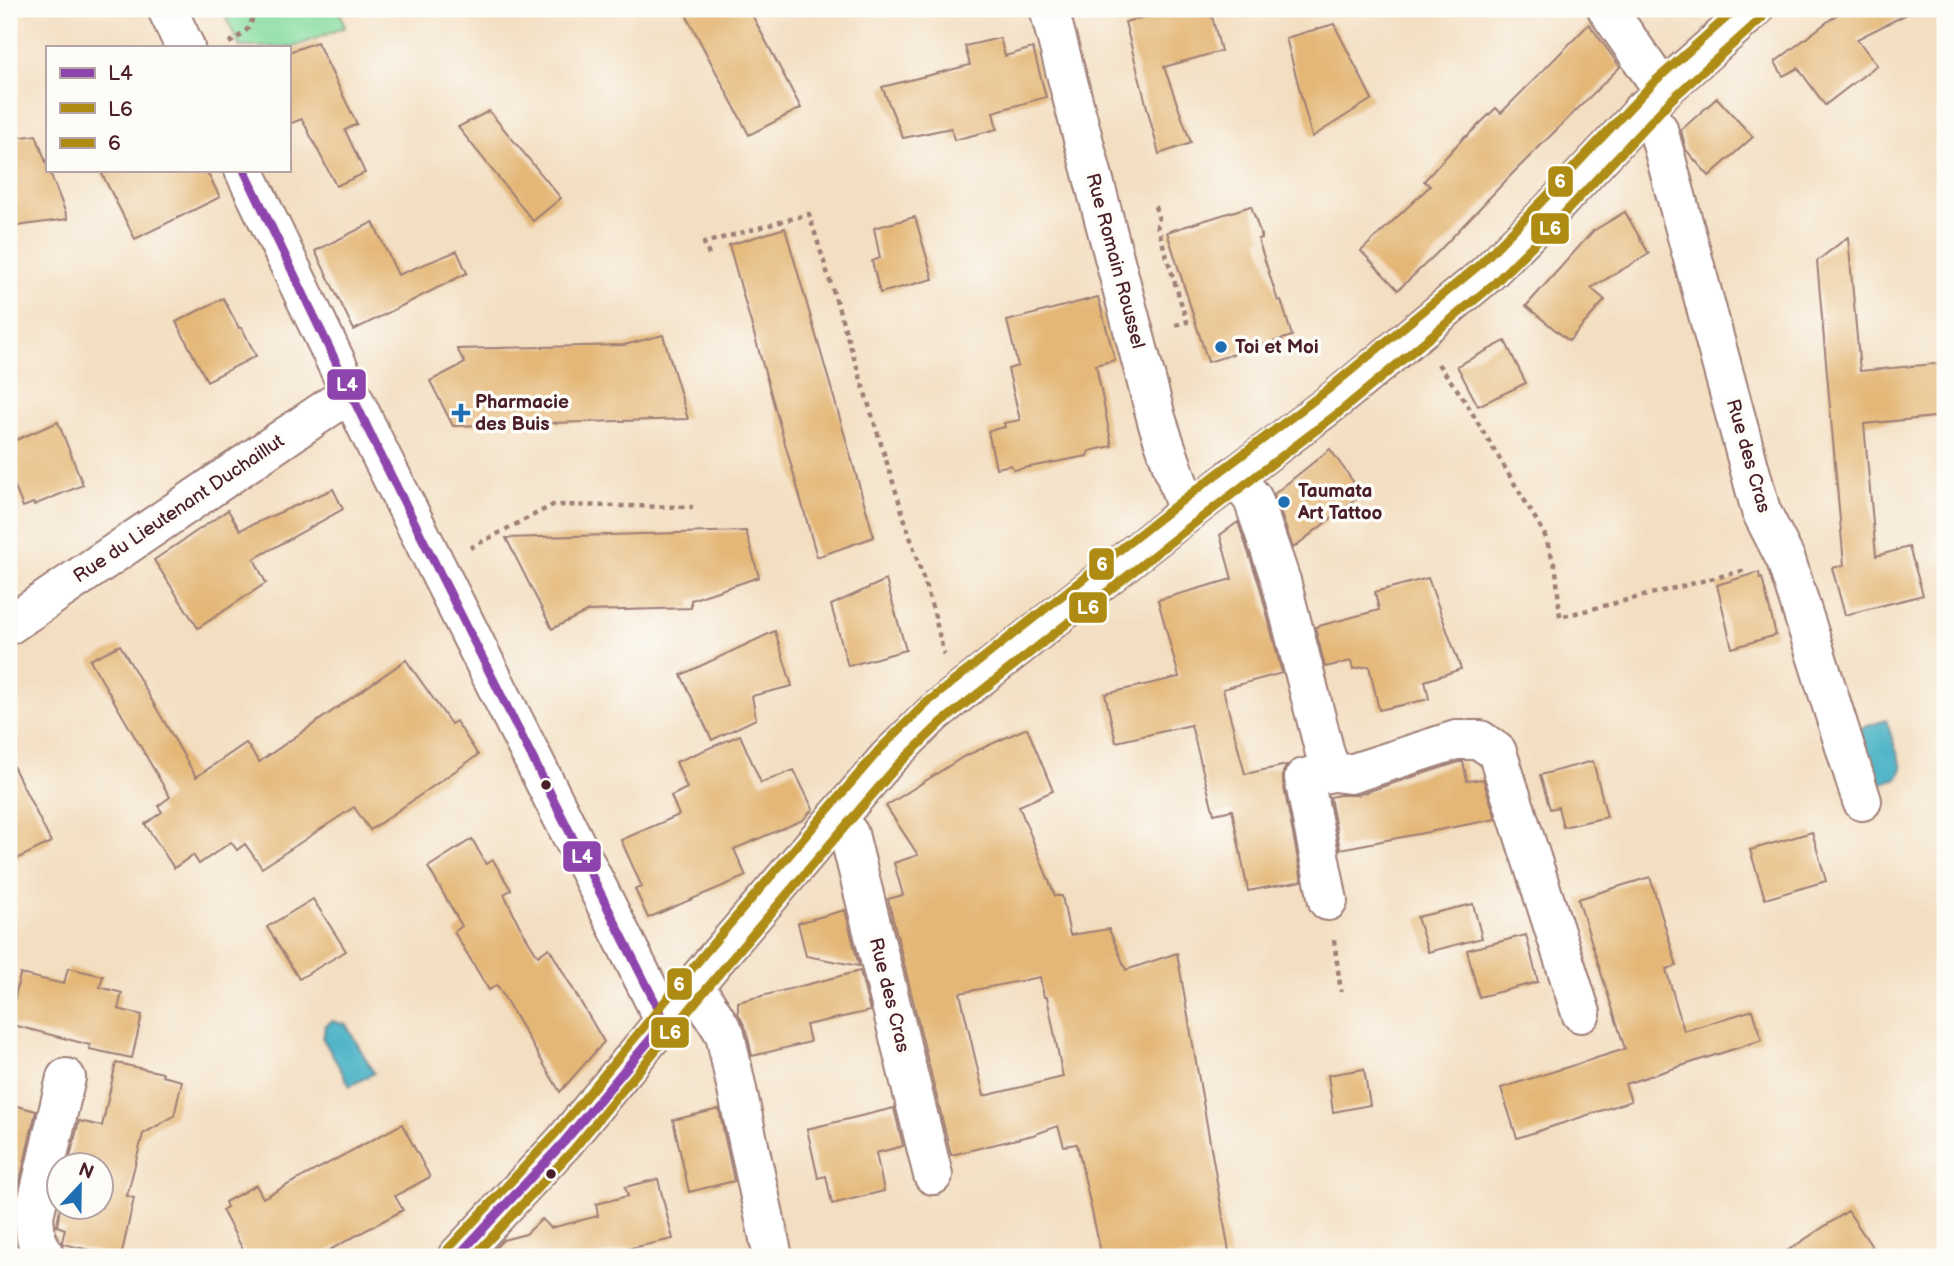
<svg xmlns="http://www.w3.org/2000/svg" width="1954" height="1266" font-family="'Balsamiq Sans',sans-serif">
	<rect width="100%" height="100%" fill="#fdfcf7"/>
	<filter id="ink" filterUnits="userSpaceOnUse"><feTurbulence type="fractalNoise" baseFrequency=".0143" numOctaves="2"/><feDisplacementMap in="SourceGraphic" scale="14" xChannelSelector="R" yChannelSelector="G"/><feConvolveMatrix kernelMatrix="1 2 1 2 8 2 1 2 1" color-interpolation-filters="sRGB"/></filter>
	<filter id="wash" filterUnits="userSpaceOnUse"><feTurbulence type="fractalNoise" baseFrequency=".00686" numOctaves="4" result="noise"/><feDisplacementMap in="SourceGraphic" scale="28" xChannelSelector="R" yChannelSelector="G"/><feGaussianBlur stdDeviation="1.57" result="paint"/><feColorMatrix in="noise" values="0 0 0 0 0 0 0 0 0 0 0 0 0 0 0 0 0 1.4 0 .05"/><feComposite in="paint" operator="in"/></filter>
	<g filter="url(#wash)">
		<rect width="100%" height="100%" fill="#f3dec1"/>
		<!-- green -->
		<polygon fill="#84db9e" stroke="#677d64" stroke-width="2" points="222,9 339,9 345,27 289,49 289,47 240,47"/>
		<!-- water -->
		<g fill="#45b0c4" stroke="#486878" stroke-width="2">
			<polygon points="1886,720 1902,768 1898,778 1882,783 1874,777 1859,729"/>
			<polygon points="332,1021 342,1024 345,1023 374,1073 350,1086 322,1037 324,1035 325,1026"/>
		</g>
		<g id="blocks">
			<!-- building -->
			<g fill="#e4b777" fill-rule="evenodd">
				<polygon points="683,9 749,9 801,108 749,135"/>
				<polygon points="1176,9 1210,9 1221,51 1164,67 1191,143 1159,154 1125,22"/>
				<polygon points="1844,9 1917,9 1857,39 1877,65 1825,105 1798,68 1783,76 1775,62"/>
				<polygon points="1334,24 1372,99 1312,137 1286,38"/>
				<polygon points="1589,24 1620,67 1513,173 1436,254 1398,290 1361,251 1430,186 1424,181 1465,136 1466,137 1496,108 1501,113"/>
				<polygon points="1000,38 1005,56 1033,48 1046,97 993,112 997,129 954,140 951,128 903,138 882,87 970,65 965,46"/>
				<polygon points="317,42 357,124 345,130 365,173 336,186 302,119 289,124 289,52"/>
				<polygon points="1717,98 1753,137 1709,176 1686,150 1681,130"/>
				<polygon points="489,111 561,198 533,221 458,127"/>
				<polygon points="36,135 47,165 47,170 49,170 68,219 9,227 9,139"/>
				<polygon points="100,170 206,170 220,197 135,239"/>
				<polygon points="1251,206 1262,238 1258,239 1278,301 1281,300 1292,336 1208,362 1167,232"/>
				<polygon points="1625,212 1649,254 1591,288 1605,300 1569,341 1526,306 1593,231"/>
				<polygon points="915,217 933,279 880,293 872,261 880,258 874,228"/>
				<polygon points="373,222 398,275 457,251 467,273 354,330 315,251"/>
				<polygon points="785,228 874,537 817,557 729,245"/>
				<polygon points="1848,237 1860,371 1945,363 1945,416 1864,424 1876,556 1909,547 1923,595 1845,615 1832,568 1844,565 1817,261"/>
				<polygon points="1098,297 1115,360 1096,365 1112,446 1089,451 1087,456 1014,470 1011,465 996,468 988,431 1005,427 1004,423 1020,420 1008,369 1018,366 1007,321"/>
				<polygon points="223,298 239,328 242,328 256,356 207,381 176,322"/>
				<polygon points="663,335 688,419 453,426 430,381 465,363 457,349 624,345"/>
				<polygon points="1505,341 1526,383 1478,406 1457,366"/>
				<polygon points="58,422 83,485 34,505 33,503 23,507 9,472 9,443"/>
				<polygon points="1330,449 1362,494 1293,548 1274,494"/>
				<polygon points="333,489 343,509 254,559 266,583 198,628 154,560 228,510 240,530"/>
				<polygon points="1238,522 1260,587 1282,673 1223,689 1245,774 1287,765 1283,772 1283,782 1302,881 1248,891 1232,810 1214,814 1191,725 1116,742 1105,694 1179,677 1158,600 1232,579 1220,535"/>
				<polygon points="746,531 759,577 691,600 691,608 588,611 552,629 506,538"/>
				<polygon points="1759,572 1760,579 1762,578 1776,635 1732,648 1717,585"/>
				<polygon points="1428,578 1461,669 1425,681 1429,699 1379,710 1369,666 1353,669 1351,661 1325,667 1315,627 1379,610 1375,592"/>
				<polygon points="886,580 906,650 848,666 831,605"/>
				<polygon points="775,631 792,686 752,696 756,719 712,740 681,675"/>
				<polygon points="120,645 196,777 246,743 259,762 406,660 451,724 456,721 478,755 370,830 354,807 262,868 245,844 237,850 231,842 199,864 193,855 174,868 145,824 162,812 158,806 170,797 90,660"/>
				<path d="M1027,728l26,63 -34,15 36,90h7l8,39 39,-6 17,41 51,-17 53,304h-128l-25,-113 -13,2 -6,-20 -25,9 -82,20 -63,-256 15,-4 -9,-32 24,-8 -32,-49 77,-49zM1040,977l4,20h3l16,80 -79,19 -24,-103z"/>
				<polygon points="740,735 761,783 794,770 813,809 803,820 734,849 746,876 648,918 635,889 642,887 621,840 679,815 671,796 687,788 676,762"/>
				<polygon points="9,758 51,842 9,863"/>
				<polygon points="1593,761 1607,817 1563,827 1558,807 1550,809 1540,775"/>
				<polygon points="1459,762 1463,762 1467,781 1483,779 1496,819 1340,849 1330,797 1339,795 1357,795"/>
				<polygon points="1812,832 1826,881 1765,899 1750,850"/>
				<polygon points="472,839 486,864 493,860 511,890 504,894 520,927 538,956 549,948 604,1042 560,1092 497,985 489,990 454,932 462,926 428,867"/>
				<polygon points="1650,877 1677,966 1666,969 1684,1031 1753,1010 1762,1040 1625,1084 1631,1101 1517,1138 1501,1088 1625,1049 1578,899"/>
				<polygon points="313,899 346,951 299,979 267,927"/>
				<polygon points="1473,904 1482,938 1428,952 1417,917"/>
				<polygon points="845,910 859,966 806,956 798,923"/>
				<polygon points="1526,935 1538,982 1479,997 1467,950"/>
				<polygon points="68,968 103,976 100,987 122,993 118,1009 142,1015 132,1058 89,1049 90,1045 9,1024 20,974 64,984"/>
				<polygon points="860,971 870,1011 806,1025 810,1042 752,1056 746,1029 738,1013 738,1002"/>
				<polygon points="116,1063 163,1073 162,1076 182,1081 174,1116 143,1134 127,1196 134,1198 121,1257 63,1244 62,1242 65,1229 57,1226 60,1207 102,1207 102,1165 68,1165 79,1121 102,1126"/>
				<polygon points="1364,1069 1370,1105 1333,1112 1328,1075"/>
				<polygon points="9,1104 36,1111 16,1198 9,1197"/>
				<polygon points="894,1108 903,1146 876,1153 884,1191 832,1204 826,1176 818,1178 807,1129"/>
				<polygon points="719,1109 734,1181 689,1192 673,1120"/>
				<polygon points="402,1124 430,1177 395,1196 403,1210 317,1257 247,1257 222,1210 227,1207 225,1202 256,1185 263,1198"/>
				<polygon points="658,1179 673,1239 590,1257 487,1257 503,1240 526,1234 542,1219 551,1228 598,1216 596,1204 628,1196 625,1187"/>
				<polygon points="1848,1211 1879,1257 1778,1257"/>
			</g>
		</g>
	</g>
	<g filter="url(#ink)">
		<use href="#blocks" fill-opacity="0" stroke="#9e7e76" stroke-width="2"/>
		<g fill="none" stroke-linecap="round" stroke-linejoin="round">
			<!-- minor casing -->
			<g stroke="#9e7e76" stroke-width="42">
				<g id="minor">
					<polyline points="167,9 185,47"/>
					<polyline points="1049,9 1157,421 1188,512"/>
					<polyline points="1607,9 1663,90"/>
					<polyline points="1642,110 1658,129 1761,511 1786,560 1862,801"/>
					<polyline points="244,170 378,450 665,1022"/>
					<polyline points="1234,476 1253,499 1281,581 1326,757 1333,772 1350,774 1456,740 1480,740 1497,752 1581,1013"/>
					<polyline points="9,625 350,393"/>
					<polyline points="837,820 849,834 933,1175"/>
					<polyline points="1328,901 1304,778 1333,772"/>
					<polyline points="695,986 725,1034 773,1257"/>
					<polyline points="45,1257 36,1238 34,1216 66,1078"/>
					<polyline points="457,1257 564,1142 714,961 888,758 934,713 1188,512 1334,401 1487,274 1551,210 1663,90 1754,9"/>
				</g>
			</g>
			<!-- path -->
			<g stroke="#9e7e76" stroke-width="4.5" stroke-dasharray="5 5" stroke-linecap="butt">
				<path d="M229,43c14,-9 26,-15 23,-34"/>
				<polyline points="1155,206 1160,223 1157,225 1187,322 1172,326"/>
				<polyline points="709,255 704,243 809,214 934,613 944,655"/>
				<polyline points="1438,364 1462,396 1544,533 1556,569 1560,617 1746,570"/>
				<polyline points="470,548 553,505 693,507"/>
				<polyline points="1334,940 1341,992"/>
			</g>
			<!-- minor -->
			<use href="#minor" stroke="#fff" stroke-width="38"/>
			<!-- bus-1 casing -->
			<g stroke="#fdfcf7" stroke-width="14">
				<g id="bus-1">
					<polyline points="244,170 378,450 665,1022"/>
					<polyline points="457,1257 564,1142 665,1022"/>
				</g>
			</g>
			<!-- bus-2 casing -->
			<g stroke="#fdfcf7" stroke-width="14">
				<polyline id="bus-2" points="473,1257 573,1150 723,969 897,766 942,722 1196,522 1341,411 1495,283 1560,218 1672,99 1762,18"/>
			</g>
			<!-- bus-3 casing -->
			<g stroke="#fdfcf7" stroke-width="14">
				<polyline id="bus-3" points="448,1249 555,1134 705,953 879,750 925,704 1180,502 1326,391 1479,265 1542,201 1654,82 1736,9"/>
			</g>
			<!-- bus-1 -->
			<use href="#bus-1" stroke="#8e44ad" stroke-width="9"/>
			<!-- bus-2 -->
			<use href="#bus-2" stroke="#ae8c13" stroke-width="9"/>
			<!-- bus-3 -->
			<use href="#bus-3" stroke="#ae8c13" stroke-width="9"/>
		</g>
	</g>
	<!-- markers -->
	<g fill="#1f6fb2" stroke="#fdfcf7" stroke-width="2.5">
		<circle cx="1221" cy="347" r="7"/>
		<path d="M457.5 402.5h7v7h7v7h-7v7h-7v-7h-7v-7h7z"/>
		<circle cx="1284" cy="502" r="7"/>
	</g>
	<g fill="#4a1f2b" stroke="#fdfcf7" stroke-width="2.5">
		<circle cx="546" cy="785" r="6"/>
		<circle cx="551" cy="1174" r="6"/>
	</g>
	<g text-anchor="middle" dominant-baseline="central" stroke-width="7" stroke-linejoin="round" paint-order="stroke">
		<!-- street labels -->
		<g font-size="19" fill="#4a1f2b" stroke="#fdfcf7">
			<text transform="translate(1115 261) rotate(75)">Rue Romain Roussel</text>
			<text transform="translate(1748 456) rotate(74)">Rue des Cras</text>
			<text transform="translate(179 509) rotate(-34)">Rue du Lieutenant Duchaillut</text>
			<text transform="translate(889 995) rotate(76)">Rue des Cras</text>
		</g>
		<!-- poi labels -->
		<g font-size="19" font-weight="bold" fill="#4a1f2b" stroke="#fdfcf7" text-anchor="start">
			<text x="1235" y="347">Toi et Moi</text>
			<text x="475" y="402">Pharmacie<tspan x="475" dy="22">des Buis</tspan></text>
			<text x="1298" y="491">Taumata<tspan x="1298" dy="22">Art Tattoo</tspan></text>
		</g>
	</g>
	<g stroke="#fdfcf7" stroke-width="2.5">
		<rect x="1547" y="165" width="27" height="33" rx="7" fill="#ae8c13"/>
		<rect x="1530" y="212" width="40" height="33" rx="7" fill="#ae8c13"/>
		<rect x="326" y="368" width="41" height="33" rx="7" fill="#8e44ad"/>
		<rect x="1088" y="547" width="27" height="34" rx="7" fill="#ae8c13"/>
		<rect x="1068" y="591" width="40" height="33" rx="7" fill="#ae8c13"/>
		<rect x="562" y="840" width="40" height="33" rx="7" fill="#8e44ad"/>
		<rect x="666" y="967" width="27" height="34" rx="7" fill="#ae8c13"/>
		<rect x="650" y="1016" width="40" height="33" rx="7" fill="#ae8c13"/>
	</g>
	<g font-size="19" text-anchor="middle" font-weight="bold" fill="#fff">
		<text x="1560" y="188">6</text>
		<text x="1550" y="235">L6</text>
		<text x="347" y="391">L4</text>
		<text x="1102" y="571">6</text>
		<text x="1088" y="614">L6</text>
		<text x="582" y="863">L4</text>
		<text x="679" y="991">6</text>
		<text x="670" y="1039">L6</text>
	</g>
	<!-- margin -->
	<rect width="1954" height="1266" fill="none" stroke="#fdfcf7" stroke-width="35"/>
	<!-- legend -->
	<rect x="46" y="46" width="245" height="126" fill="#fdfcf7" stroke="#b5a4a5" stroke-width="2"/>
	<rect x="60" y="68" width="35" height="10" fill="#8e44ad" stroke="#b5a4a5" stroke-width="2"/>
	<text x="108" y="80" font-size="21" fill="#4a1f2b">L4</text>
	<rect x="60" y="103" width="35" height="10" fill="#ae8c13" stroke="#b5a4a5" stroke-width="2"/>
	<text x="108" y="116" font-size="21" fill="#4a1f2b">L6</text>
	<rect x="60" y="138" width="35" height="10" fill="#ae8c13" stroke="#b5a4a5" stroke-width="2"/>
	<text x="108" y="150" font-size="21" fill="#4a1f2b">6</text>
	<!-- north arrow -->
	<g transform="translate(80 1186) rotate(22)"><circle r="33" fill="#fdfcf7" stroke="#b5a4a5" stroke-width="2"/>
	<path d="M0-5L12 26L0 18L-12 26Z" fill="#1f6fb2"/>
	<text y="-10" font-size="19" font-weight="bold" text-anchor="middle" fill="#4a1f2b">N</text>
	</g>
</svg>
